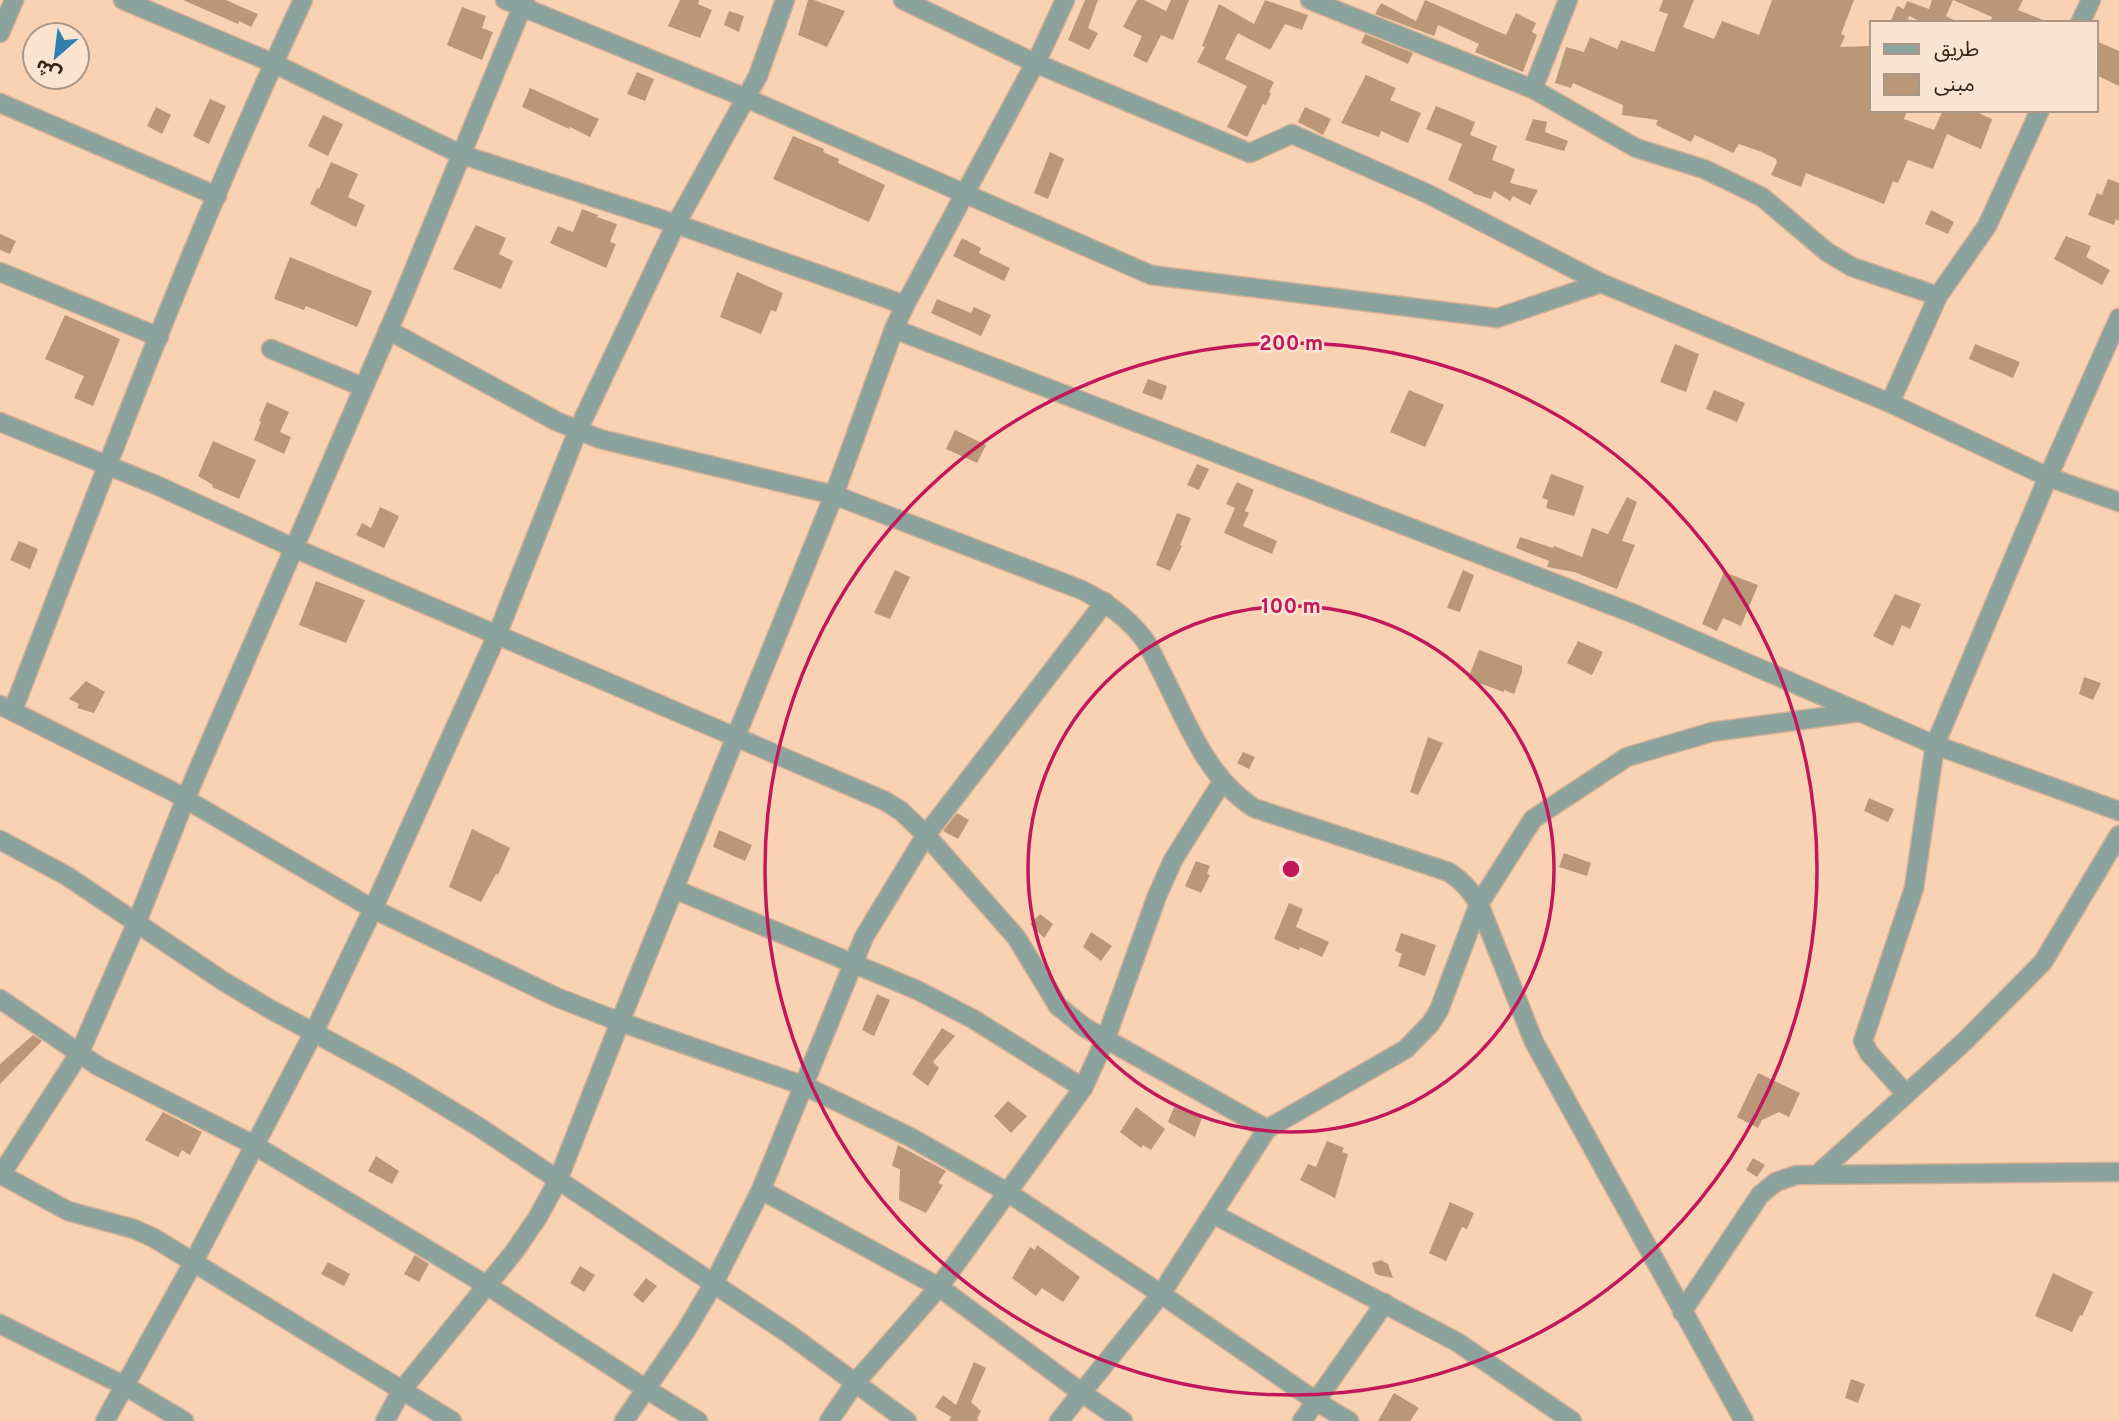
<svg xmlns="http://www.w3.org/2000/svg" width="2119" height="1421" font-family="Overpass,'Noto Sans Arabic',sans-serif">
	<rect width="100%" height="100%" fill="#f9d2b4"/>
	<!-- building -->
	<g fill="#bb977a">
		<polygon points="183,0 226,0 258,14 251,27 239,21 238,24"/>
		<polygon points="680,0 699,0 698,4 712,10 700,38 668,26"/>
		<polygon points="808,0 814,0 845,11 827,47 798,35"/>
		<polygon points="1085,0 1098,0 1088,28 1098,33 1089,50 1068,40"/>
		<polygon points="1137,0 1144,0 1166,11 1171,0 1189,0 1173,40 1161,35 1147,63 1133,56 1142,36 1123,27"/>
		<polygon points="1265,0 1308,15 1302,30 1285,24 1270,50 1238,33 1225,59 1274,82 1269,92 1271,93 1266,105 1263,104 1247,137 1227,127 1247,86 1197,62 1205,47 1202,46 1219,4 1254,24"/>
		<polygon points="1425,0 1506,35 1516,13 1536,23 1532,32 1537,35 1523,72 1475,52 1479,44 1438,25 1434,36 1375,14 1381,3 1416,21"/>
		<polygon points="1663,0 1694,0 1683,27 1714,39 1722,21 1759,35 1772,0 1854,0 1841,34 1845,36 1840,47 1869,46 1870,110 1907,110 1904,119 1934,130 1943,110 1972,110 1992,119 1981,149 1947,134 1933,169 1908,160 1898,183 1893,181 1884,204 1806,173 1801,187 1771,175 1777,162 1776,159 1762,152 1739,144 1733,153 1695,135 1691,142 1656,125 1658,120 1622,115 1623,105 1602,96 1573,83 1571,88 1555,83 1566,47 1584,52 1590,37 1617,49 1621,40 1654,52 1668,14 1659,11"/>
		<polygon points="1932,0 2023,0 2018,10 2048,22 1990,23 1992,17 1953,0 1946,16 1960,23 1924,23 1909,16 1907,23 1890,23 1897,6 1904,9 1907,1 1929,9"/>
		<polygon points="462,7 486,16 482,28 493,32 482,60 447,45"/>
		<polygon points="729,11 744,16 739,32 724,25"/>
		<polygon points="1365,34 1413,53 1408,64 1361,43"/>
		<polygon points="2096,41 2119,51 2119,86 2096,75"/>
		<polygon points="637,72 654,79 645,101 627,94"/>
		<polygon points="1366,75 1396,88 1390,100 1421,113 1408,143 1381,131 1379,137 1341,123"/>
		<polygon points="530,88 599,119 590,137 570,127 569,129 522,107"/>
		<polygon points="210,99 226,106 209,144 193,136"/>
		<polygon points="1436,106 1475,122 1470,135 1497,146 1492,160 1515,169 1510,183 1538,190 1530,205 1513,196 1510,201 1494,191 1491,199 1472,193 1473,192 1448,180 1462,144 1426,129"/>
		<polygon points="156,107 171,115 162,134 147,126"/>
		<polygon points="1305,107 1331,119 1323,135 1298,122"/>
		<polygon points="323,115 343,124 328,156 308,146"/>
		<polygon points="1533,119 1547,122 1545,132 1568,141 1564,151 1525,140"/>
		<polygon points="793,136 824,149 823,152 839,159 838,163 885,185 869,222 773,179"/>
		<polygon points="1050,152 1064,159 1048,199 1034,193"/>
		<polygon points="331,162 358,174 348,197 365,205 356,227 310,204 317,188 319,189"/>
		<polygon points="2108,179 2119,183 2119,221 2116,219 2114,225 2088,215 2097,193 2102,195"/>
		<polygon points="582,209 598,215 597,217 617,224 610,242 616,244 606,268 550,243 558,226 573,232"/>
		<polygon points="1931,210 1954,222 1948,234 1925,224"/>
		<polygon points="476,225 506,238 499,254 513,261 501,289 453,269"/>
		<polygon points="0,234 16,241 10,254 0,250"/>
		<polygon points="2066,236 2091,246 2086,257 2110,270 2102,285 2054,259"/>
		<polygon points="962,238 981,248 979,253 1010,268 1004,281 953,256"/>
		<polygon points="290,257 372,291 357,327 306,306 304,310 274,299"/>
		<polygon points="737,272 783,293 776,312 771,310 761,334 720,317"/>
		<polygon points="937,299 971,313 974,307 991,315 981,336 931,313"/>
		<polygon points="65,315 120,339 93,406 74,398 84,376 45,359"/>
		<polygon points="1675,344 1699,354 1686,392 1660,382"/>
		<polygon points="1975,344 2020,362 2013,378 1969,359"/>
		<polygon points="1148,379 1167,386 1162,400 1142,393"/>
		<polygon points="1409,390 1444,405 1425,447 1390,432"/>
		<polygon points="1714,390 1745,403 1737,422 1706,409"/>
		<polygon points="267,402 289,412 280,432 291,437 284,454 254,440 261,422 259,421"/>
		<polygon points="955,430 986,445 977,463 946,449"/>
		<polygon points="213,441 256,460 239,499 212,487 213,485 198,476"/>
		<polygon points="1197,464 1209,469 1199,490 1187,485"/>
		<polygon points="1551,474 1584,486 1574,516 1546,508 1548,500 1542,498"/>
		<polygon points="1237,482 1254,490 1245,511 1249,513 1243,526 1277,541 1272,554 1224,533 1235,508 1226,504"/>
		<polygon points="1627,497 1637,502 1622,541 1635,545 1617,589 1574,572 1547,567 1549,561 1516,548 1520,537 1553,548 1554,546 1582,557 1592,528 1608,534"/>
		<polygon points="380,507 399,516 384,548 356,535 362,523 371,528"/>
		<polygon points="1177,513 1191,518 1180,545 1182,546 1170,571 1156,565"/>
		<polygon points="19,541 38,549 30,569 10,560"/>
		<polygon points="895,570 910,577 890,619 874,613"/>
		<polygon points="1463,570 1474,575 1460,612 1447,608"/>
		<polygon points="1724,572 1758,585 1741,626 1723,618 1717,631 1702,624"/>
		<polygon points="316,581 365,600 346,643 299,625"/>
		<polygon points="1895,594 1921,604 1910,629 1902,625 1893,646 1873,636"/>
		<polygon points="1578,641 1603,652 1592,675 1567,663"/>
		<polygon points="1479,650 1522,666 1522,672 1514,694 1504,690 1504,692 1468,679"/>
		<polygon points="2084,677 2101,683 2093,700 2079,694"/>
		<polygon points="86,681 105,692 94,713 77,708 79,704 69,699"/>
		<polygon points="1428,737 1443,743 1418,795 1410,792"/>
		<polygon points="1243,752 1255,757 1249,769 1237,763"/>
		<polygon points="1869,798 1894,809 1888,822 1864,811"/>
		<polygon points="957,813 969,820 958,839 943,831"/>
		<polygon points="472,829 510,848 498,875 496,874 481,902 449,887"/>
		<polygon points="719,830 752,845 745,861 713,847"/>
		<polygon points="1564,853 1591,863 1587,876 1559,867"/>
		<polygon points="1196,861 1210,866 1207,874 1210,875 1201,893 1185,886"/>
		<polygon points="1289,903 1303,909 1296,927 1329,942 1322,957 1300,947 1299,950 1274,939"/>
		<polygon points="1040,914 1053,924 1044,938 1030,924"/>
		<polygon points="1091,932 1112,946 1101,961 1083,947"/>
		<polygon points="1401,933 1436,945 1425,976 1398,966 1402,954 1395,951"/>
		<polygon points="877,994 890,1000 874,1036 862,1030"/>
		<polygon points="942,1028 955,1036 933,1062 939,1068 928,1086 912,1074"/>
		<polygon points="33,1035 42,1041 0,1084 0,1064"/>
		<polygon points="1758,1073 1800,1093 1789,1117 1779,1112 1762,1120 1758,1128 1737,1117"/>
		<polygon points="1008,1101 1027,1116 1011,1133 994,1116"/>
		<polygon points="1136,1107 1165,1129 1151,1150 1143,1145 1141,1148 1120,1132"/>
		<polygon points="1174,1107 1202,1118 1195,1137 1168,1122"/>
		<polygon points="163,1112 202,1132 190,1155 182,1150 178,1157 145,1140"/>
		<polygon points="1327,1141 1344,1148 1342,1152 1348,1154 1335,1198 1300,1180 1308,1164 1316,1167"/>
		<polygon points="898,1145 946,1171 938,1183 943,1185 926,1213 899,1200 900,1169 892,1166"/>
		<polygon points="376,1156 399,1171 392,1184 368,1171"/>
		<polygon points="1753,1158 1765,1165 1757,1177 1746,1170"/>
		<polygon points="1450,1202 1474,1213 1467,1229 1462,1227 1446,1261 1429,1253"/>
		<polygon points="1037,1245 1080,1277 1063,1302 1042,1288 1036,1296 1012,1278 1030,1247 1035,1250"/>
		<polygon points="415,1255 429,1264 419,1282 404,1274"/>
		<polygon points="1381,1260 1388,1264 1393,1278 1378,1275 1375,1273 1372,1263"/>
		<polygon points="328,1262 350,1274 344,1286 321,1274"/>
		<polygon points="580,1266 595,1275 584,1292 570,1283"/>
		<polygon points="2053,1273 2093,1292 2082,1316 2080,1315 2072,1332 2035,1316"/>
		<polygon points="646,1278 657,1286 643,1303 633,1295"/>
		<polygon points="974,1362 986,1368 971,1402 981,1411 977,1419 979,1421 949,1421 951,1417 935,1407 943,1395 956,1405"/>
		<polygon points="1851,1379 1865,1384 1858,1403 1845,1398"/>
		<polygon points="1394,1393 1419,1408 1410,1421 1378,1421"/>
	</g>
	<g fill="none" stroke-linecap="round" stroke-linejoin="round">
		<!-- minor casing -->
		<g stroke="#d1af95" stroke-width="21">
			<g id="minor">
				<polyline points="123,0 273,63 460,154 676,224 905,305"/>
				<polyline points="505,0 746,98 1151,275 1497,318 1601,283"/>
				<polyline points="903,0 1035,63 1250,153 1292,134 1426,193 1601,283 1890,403 2048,477 2119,502"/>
				<polyline points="1310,0 1533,89 1636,148 1704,169 1762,197 1827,252 1852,267 1938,296"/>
				<polyline points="2080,23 2091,0"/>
				<polyline points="0,33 14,0"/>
				<polyline points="1533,89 1568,0"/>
				<polyline points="0,103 217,196"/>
				<polyline points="0,272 159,337"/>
				<polyline points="894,329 1637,615 1935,745 2119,811"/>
				<path d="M388,330l168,91 44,18 234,56 248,95c25,13 45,27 62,49 7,10 12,23 18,34 25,49 44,104 92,135l195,64c13,9 22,18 30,32l55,138 210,379"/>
				<polyline points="271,349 363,387"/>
				<polyline points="1890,403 1938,296 1987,226 2040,110"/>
				<polyline points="0,422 156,485 294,548 885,801 901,811 926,835 1016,937 1058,1006 1084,1027 1267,1129"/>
				<polyline points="0,705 172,791 373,909 556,997 620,1022 805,1086 910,1137 1007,1192 1161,1294 1317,1402 1349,1421"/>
				<path d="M13,710c92,-238 181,-478 290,-710"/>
				<polyline points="0,840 67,876 223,981 268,1008 398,1078 479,1127 789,1334 907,1421"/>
				<polyline points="674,889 917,990 973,1019 1083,1088"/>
				<polyline points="0,999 98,1066 254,1145 488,1286 646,1389 698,1421"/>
				<polyline points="1906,1094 1869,1053 1863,1041 1914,888 1935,745 2048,477 2119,318"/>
				<polyline points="1819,1173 1965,1041 2043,962 2119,835"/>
				<polyline points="0,1174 68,1211 134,1229 154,1238 452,1421"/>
				<polyline points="0,1176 79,1054 137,922 185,800 402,299 525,0"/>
				<polyline points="761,1190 939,1287 1082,1393 1123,1421"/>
				<polyline points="1213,1214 1457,1342 1572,1421"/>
				<polyline points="1682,1312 1760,1195 1776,1182 1796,1175 2119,1172"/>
				<polyline points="0,1324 125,1386 184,1421"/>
				<polyline points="105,1421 193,1263 314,1032 373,909 497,635 578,430 676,224 758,76 785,0"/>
				<polyline points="385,1421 402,1390 514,1252 538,1217 558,1180 620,1022 834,495 894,329 905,305 1041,52 1065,0"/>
				<polyline points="624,1421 685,1332 714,1283 761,1190 864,937 926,835 1105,602"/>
				<polyline points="829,1421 855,1383 939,1287 1083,1088 1106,1038 1157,896 1173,860 1222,782"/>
				<polyline points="1059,1421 1161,1294 1267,1129 1406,1049 1431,1023 1439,1010 1479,904 1533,819 1627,757 1712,732 1860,712"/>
				<polyline points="1302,1421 1385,1303"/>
			</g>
		</g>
		<!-- minor -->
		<use href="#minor" stroke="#8ba29d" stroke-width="18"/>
	</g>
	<!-- distance rings -->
	<g fill="none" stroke="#c2185b" stroke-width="3.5">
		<circle cx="1291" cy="869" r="263"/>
		<circle cx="1291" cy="869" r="526"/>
	</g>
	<circle cx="1291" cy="869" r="10" fill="#c2185b" stroke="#fbe3d1" stroke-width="3.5"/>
	<g font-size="21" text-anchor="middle" font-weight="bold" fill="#c2185b" stroke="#fbe3d1" stroke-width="5" stroke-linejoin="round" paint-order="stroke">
		<text x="1291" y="350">200 m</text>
		<text x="1291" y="613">100 m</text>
	</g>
	<!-- legend -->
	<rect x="1870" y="21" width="228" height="91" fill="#fbe3d1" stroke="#ab9787" stroke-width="2"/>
	<rect x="1884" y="44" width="35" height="10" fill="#8ba29d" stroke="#ab9787" stroke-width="2"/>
	<text x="1934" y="56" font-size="21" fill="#332519">طريق</text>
	<rect x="1884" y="74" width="35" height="21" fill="#bb977a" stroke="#ab9787" stroke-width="2"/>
	<text x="1934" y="91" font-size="21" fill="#332519">مبنى</text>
	<!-- north arrow -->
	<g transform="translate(56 56) rotate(208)"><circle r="33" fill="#fbe3d1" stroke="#ab9787" stroke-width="2"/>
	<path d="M0-5L12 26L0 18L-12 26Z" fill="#2f7fb0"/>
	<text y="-10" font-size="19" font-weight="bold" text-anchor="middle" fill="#332519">ش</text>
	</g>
</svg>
